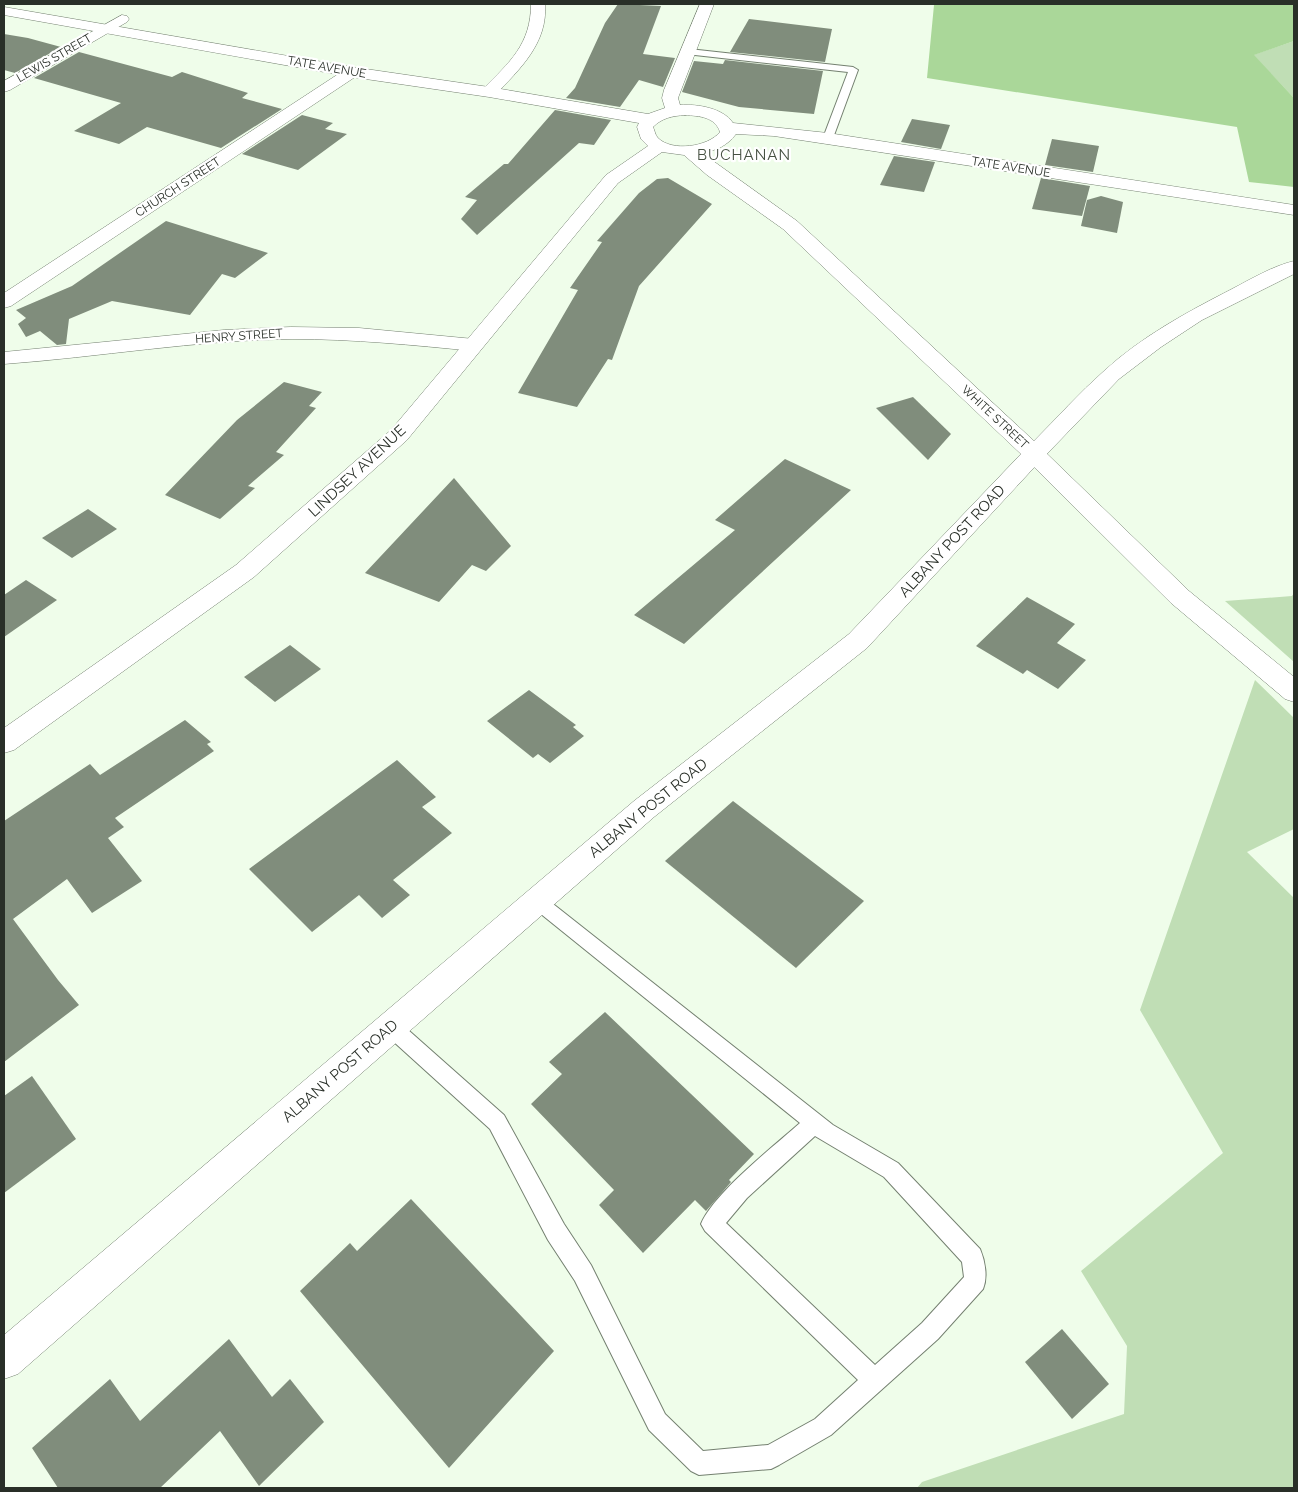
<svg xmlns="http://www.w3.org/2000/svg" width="1298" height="1492" font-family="Raleway,sans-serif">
	<rect width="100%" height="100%" fill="#effdea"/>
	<!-- green -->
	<g fill="#c0deb5">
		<polygon points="1294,41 1294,98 1253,55"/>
		<polygon points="1294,593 1294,662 1225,601 1292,596"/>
		<polygon points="1255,680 1294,718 1294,829 1247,852 1294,898 1294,1488 917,1488 922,1482 1124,1414 1127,1346 1081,1271 1223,1153 1140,1010"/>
	</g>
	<!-- forest -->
	<polygon fill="#aad799" points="929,4 1294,4 1294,41 1254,55 1294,98 1294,187 1249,182 1237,127 927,78 934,5"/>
	<!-- building -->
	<g fill="#808d7c">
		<polygon points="618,4 661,6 643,54 675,58 663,87 639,80 620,107 566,98 575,88 605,23"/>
		<polygon points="749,19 832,29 825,62 730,52"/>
		<polygon points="4,34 28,38 61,47 15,73 4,70"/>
		<polygon points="79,52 172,77 182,72 248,93 242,98 282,109 221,148 147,127 119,144 74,131 121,103 34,78"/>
		<polygon points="725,60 823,71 814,114 739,107 682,92 694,61 723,64"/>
		<polygon points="555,110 611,120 594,145 579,143 477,235 461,219 477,200 465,197 504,164 508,164"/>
		<polygon points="302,115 333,123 325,129 347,134 298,170 242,154"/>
		<polygon points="912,119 950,125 941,149 901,142"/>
		<polygon points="1052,139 1099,146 1093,172 1045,165"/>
		<polygon points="894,156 935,162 924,192 880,185"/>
		<polygon points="668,178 712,204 639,286 612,360 608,359 577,407 518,393 578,290 570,288 602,242 597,241 639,193 657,179"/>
		<polygon points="1041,178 1090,186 1082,216 1032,209"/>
		<polygon points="1101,196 1123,202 1117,233 1081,226 1087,200"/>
		<polygon points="166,221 268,253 235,278 222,274 190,315 112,301 69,319 66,344 57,345 40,331 26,337 18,324 26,318 16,310 72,286"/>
		<polygon points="284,382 322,392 309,406 316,408 276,452 284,455 248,486 255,488 220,519 165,495 237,420"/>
		<polygon points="913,397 951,434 928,460 876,408"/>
		<polygon points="785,459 851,490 684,644 634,615 735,530 715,520"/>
		<polygon points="454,478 511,546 486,571 472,565 439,602 365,573"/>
		<polygon points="88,509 117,529 72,558 42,538"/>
		<polygon points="26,580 57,600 4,637 4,595"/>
		<polygon points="1027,597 1075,624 1057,643 1086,660 1058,689 1027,670 1023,674 976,646"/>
		<polygon points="290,645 321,669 275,702 244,677"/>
		<polygon points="529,690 576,725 573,727 584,736 550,763 538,754 533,758 487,721"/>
		<polygon points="185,720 211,742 207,744 214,751 115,818 124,827 108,838 142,881 92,913 67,879 13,919 58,980 79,1005 4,1062 4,821 90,764 100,775"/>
		<polygon points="397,760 436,797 422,807 452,833 393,880 410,895 382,918 359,895 312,932 249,869"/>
		<polygon points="733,801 864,901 796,968 665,861"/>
		<polygon points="605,1012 754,1154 729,1180 731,1182 706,1211 695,1200 643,1253 599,1205 614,1190 531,1104 562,1074 549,1062"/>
		<polygon points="32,1076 76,1139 4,1193 4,1096"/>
		<polygon points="411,1199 554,1351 449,1468 300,1291 350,1243 357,1251"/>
		<polygon points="1062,1329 1109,1384 1072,1419 1025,1362"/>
		<polygon points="229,1339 272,1397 290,1379 324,1422 259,1486 220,1431 160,1488 58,1488 32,1448 110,1379 140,1421"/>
	</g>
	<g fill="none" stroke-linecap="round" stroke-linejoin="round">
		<!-- lane casing -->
		<g stroke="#748070" stroke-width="2">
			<g id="lane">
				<polygon points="689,49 853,67 858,70 833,138 828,141 823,138 848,72 686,54 684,52"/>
				<path d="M537,893l6,3 290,229 65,38 82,86c5,12 8,28 3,40l-45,50 -107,96 -52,30 -8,4 -72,6 -8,-4 -42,-41 -74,-149 -27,-41 -58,-111 -106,-96 -3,-6 3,-6 7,-3 7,3 106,94 60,109 27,41 74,149 38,37 65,-6 47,-26 43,-39 -153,-149 -4,-7c13,-31 72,-77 99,-101l-269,-217 -3,-5 3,-5zM815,1136l69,41 78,85 2,15 -42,46 -47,42 -149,-142 21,-25z"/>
			</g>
		</g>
		<!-- street casing -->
		<g stroke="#748070" stroke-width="1">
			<g id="street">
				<path d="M531,4h14c3,39 -25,65 -50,91h-12l-2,-3 2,-3c27,-27 48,-45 48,-85z"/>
				<polygon points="122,15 127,16 129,19 127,22 10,90 4,92 4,81"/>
				<polygon points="352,67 358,69 360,72 358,75 11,306 4,308 4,293 346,69"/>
				<path d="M291,327l68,1 115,11 7,2 3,4 -3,4 -7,2c-61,-6 -121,-12 -182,-12 -97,1 -192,18 -288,25v-12l220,-22z"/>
				<polygon points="1034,447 1042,449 1189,591 1294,677 1294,702 1285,699 1171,603 1026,459 1023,454 1026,449"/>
			</g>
		</g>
		<!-- secondary casing -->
		<g stroke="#748070" stroke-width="1">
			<path id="secondary" d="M700,4h14l-36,94 2,7c18,-1 43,3 53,18l95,10 466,72v10l-520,-79 -38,-2c-9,12 -19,16 -34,19l95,68 237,220c23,-23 45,-48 70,-70 37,-34 83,-59 128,-82 19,-10 41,-23 62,-28v13l-92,46 -41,27 -42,32 -77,80 -175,189 -213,169 -636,557 -14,5v-44l630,-534 215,-167 172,-180 -238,-225 -76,-54 -23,-20 -22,-3 -44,31 -211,257 -153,137 -240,173 -10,3v-25l232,-163 155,-135 215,-255 42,-29 -7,-7 -4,-12 2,-4 -150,-26 -137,-20 -348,-62v-8l348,60 137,20 159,27 17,-6 -3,-10 2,-8zM685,115c15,1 30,2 35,17 -12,15 -48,20 -62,6 -3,-3 -3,-7 -5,-11 9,-9 19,-11 32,-12z"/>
		</g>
		<!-- lane -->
		<use href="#lane" fill="#fff" fill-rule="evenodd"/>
		<!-- street -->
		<use href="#street" fill="#fff" fill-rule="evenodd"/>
		<!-- secondary -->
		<use href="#secondary" fill="#fff" fill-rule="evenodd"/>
	</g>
	<g text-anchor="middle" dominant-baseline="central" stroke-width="4.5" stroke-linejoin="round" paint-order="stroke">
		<!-- far-street labels -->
		<g font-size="12" fill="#292f28" stroke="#fff">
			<text transform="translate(54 58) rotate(-30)">LEWIS STREET</text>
			<text transform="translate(327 67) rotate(10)">TATE AVENUE</text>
			<text transform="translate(1011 167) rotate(9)">TATE AVENUE</text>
			<text transform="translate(178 187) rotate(-33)">CHURCH STREET</text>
			<text transform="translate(239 336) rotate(-4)">HENRY STREET</text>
			<text transform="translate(995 417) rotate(43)">WHITE STREET</text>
		</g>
		<!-- far-quarter labels -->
		<g font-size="15" letter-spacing="1" fill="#465142" stroke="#fff">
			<text x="744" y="155">BUCHANAN</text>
		</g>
		<!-- street labels -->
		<g font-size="15" fill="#292f28" stroke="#fff">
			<text transform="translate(357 471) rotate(-43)">LINDSEY AVENUE</text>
			<text transform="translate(952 541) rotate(-47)">ALBANY POST ROAD</text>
			<text transform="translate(648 808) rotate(-39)">ALBANY POST ROAD</text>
			<text transform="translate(340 1071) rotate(-41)">ALBANY POST ROAD</text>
		</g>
	</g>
	<!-- border -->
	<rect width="1298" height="1492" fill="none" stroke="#292f28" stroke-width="10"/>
</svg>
